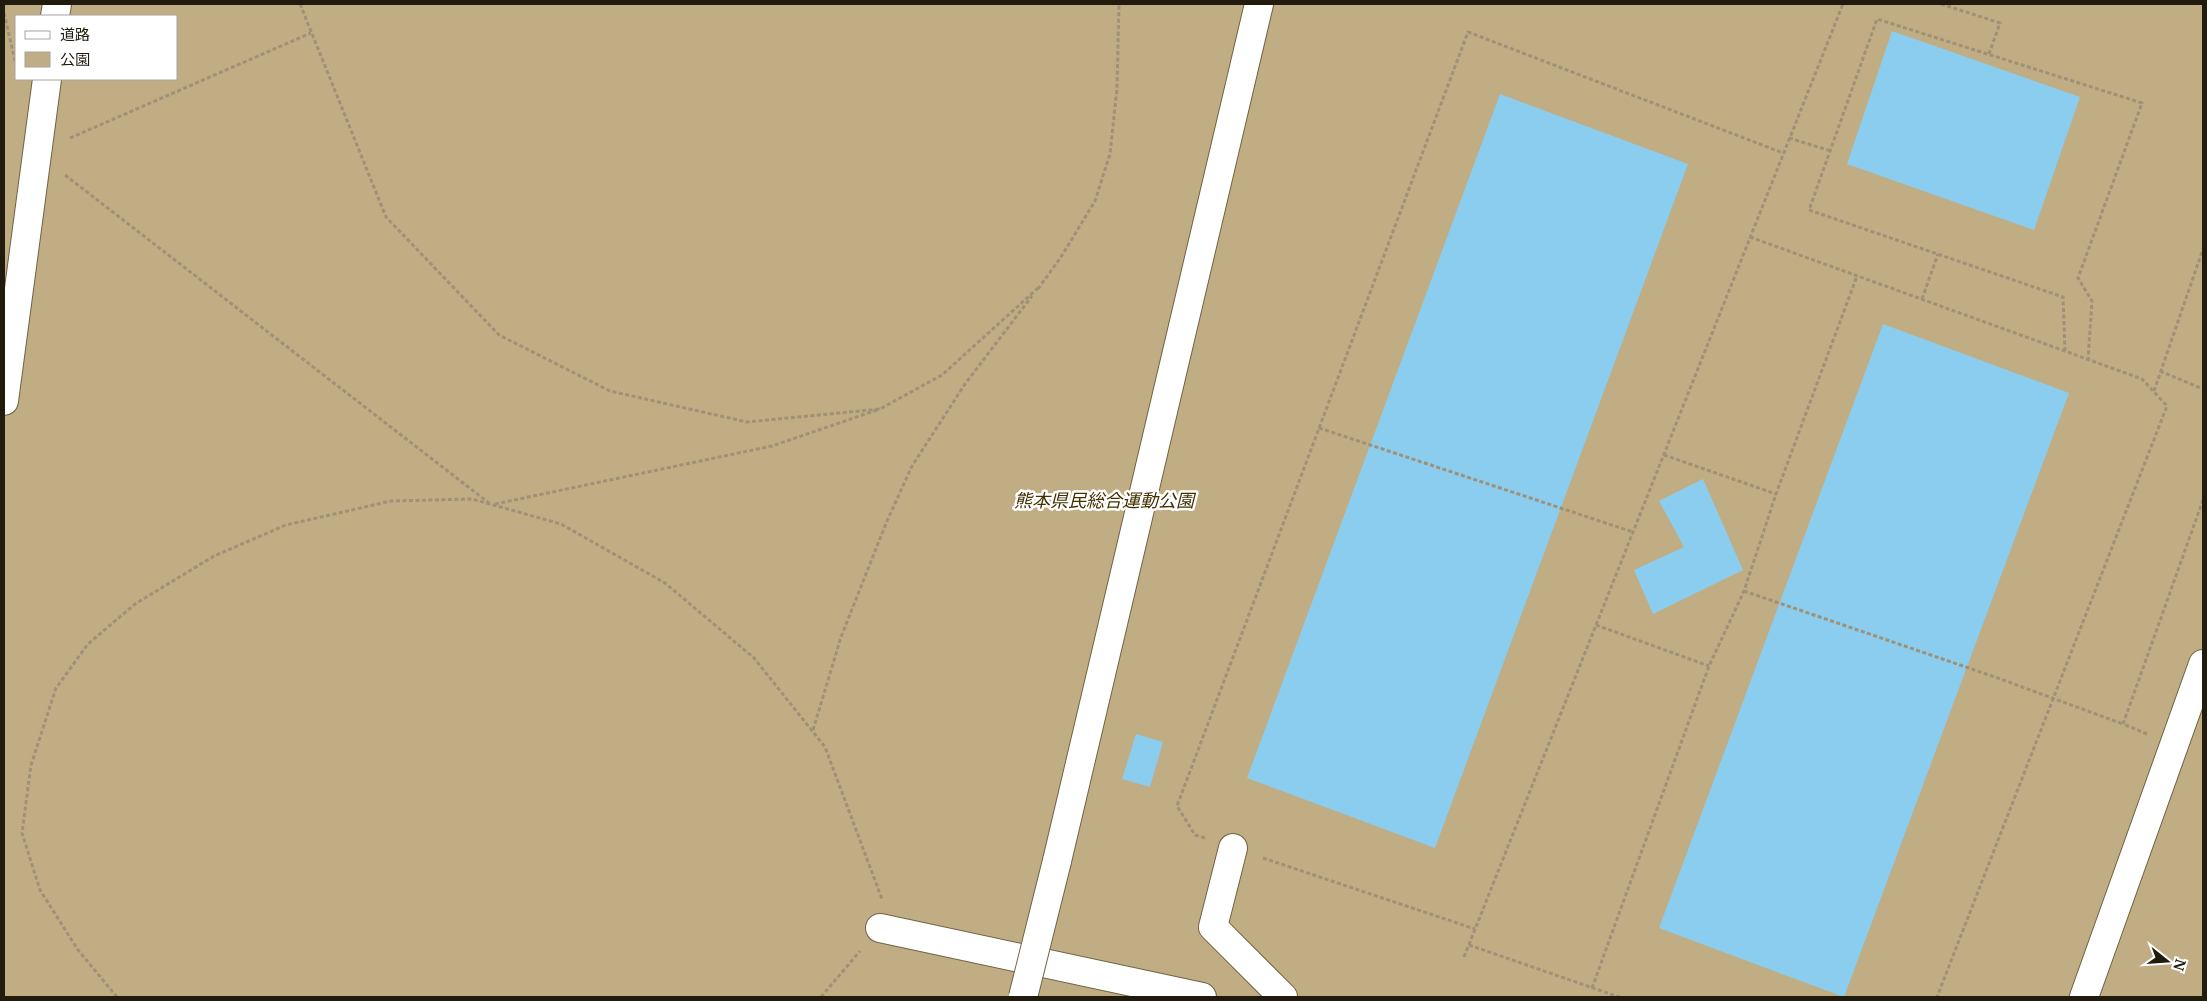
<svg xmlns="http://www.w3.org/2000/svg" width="2207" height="1001" font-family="Merriweather,'Noto Sans JP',serif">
	<rect width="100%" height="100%" fill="#eeddba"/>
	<!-- green -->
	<path fill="#c1ad84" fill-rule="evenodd" d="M4,4h2199v993h-2199zM16,16h160v63h-160z"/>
	<!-- building -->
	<g fill="#8acdee">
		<polygon points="1892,31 2080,97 2034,230 1847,164"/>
		<polygon points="1500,94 1688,164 1435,848 1247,778"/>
		<polygon points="1883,324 2069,393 1844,997 1659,928"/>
		<polygon points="1703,479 1743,570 1653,614 1634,570 1684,547 1659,501"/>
		<polygon points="1136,734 1163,742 1150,787 1122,779"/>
	</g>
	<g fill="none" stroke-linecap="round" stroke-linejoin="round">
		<!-- minor casing -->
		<g stroke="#716343" stroke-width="30">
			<g id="minor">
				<polyline points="55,16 57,4"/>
				<polyline points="4,401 47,79"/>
				<polyline points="1233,848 1213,927 1283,997"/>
				<polyline points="1057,861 1259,4"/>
				<polyline points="880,928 1202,997"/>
				<polyline points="2084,997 2203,664"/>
			</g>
		</g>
		<!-- path -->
		<g stroke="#9e9177" stroke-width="3" stroke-dasharray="4 2.5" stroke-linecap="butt">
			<polyline points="300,4 386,217 499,335 610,391 747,422 880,409 942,375 1038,288"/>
			<polyline points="1941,4 2000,23 1989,54"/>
			<polyline points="4,13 16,65"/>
			<polyline points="70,138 311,33"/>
			<polyline points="1789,138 1831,151"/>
			<polyline points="65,175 489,503"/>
			<polyline points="1750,237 2142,379 2167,406 1937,997"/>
			<polyline points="1038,289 1061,257 1095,201 1110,154 1117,88 1119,4"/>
			<polyline points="1922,299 1938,254"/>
			<polyline points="2065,351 2063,297 1809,210 1877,19 2142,103 2078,278 2092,301 2088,359"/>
			<polyline points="2160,371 2203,389"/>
			<polyline points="2154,391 2203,249"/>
			<polyline points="1319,428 1633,532"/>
			<polyline points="1664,455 1776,494"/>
			<polyline points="495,504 772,446 880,409"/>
			<polyline points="1744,591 1995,677 2123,724"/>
			<polyline points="1596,625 1709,666"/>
			<polyline points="813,730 841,637 887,521 912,466 965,384 1032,296"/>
			<polyline points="2147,734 2123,724 2203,500"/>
			<polyline points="1205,838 1195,835 1177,806 1468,32 1783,153"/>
			<polyline points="1263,858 1475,929"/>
			<polyline points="1469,945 1619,997"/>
			<polyline points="1464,957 1843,4"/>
			<polyline points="1592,988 1709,666 1744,591 1776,494 1857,276"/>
			<polyline points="117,997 78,950 40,890 22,833 31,765 56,688 88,644 135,604 214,556 286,525 391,501 472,499 561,524 665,583 754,658 825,747 882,899"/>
			<polyline points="821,997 860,951"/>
		</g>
		<!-- minor -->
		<use href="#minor" stroke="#fff" stroke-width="28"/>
		<!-- minor-bridge casing -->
		<g stroke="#716343" stroke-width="30" stroke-linecap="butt">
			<polyline id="minor-bridge" points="1023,997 1057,861"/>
		</g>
		<!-- minor-bridge -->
		<use href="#minor-bridge" stroke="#fff" stroke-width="28"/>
	</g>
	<g text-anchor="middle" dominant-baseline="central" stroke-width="5" stroke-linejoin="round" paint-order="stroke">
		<!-- park labels -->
		<g font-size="18" font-style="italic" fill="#433000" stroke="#fff">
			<text x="1104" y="500">熊本県民総合運動公園</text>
		</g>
	</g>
	<!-- border -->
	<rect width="2207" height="1001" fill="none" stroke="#211b0e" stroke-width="10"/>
	<!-- legend -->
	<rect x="15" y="15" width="162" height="65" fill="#ffffff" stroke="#a6a49f"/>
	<rect x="25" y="31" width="25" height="8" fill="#ffffff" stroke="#a6a49f"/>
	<text x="60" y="40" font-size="15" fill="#211b0e">道路</text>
	<rect x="25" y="52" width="25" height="15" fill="#c1ad84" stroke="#a6a49f"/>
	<text x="60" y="65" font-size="15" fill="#211b0e">公園</text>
	<!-- north arrow -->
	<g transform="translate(2167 961) rotate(107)" stroke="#ffffff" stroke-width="4" paint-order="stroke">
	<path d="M0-4L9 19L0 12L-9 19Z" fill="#211b0e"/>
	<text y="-8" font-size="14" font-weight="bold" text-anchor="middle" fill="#211b0e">N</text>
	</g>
</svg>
